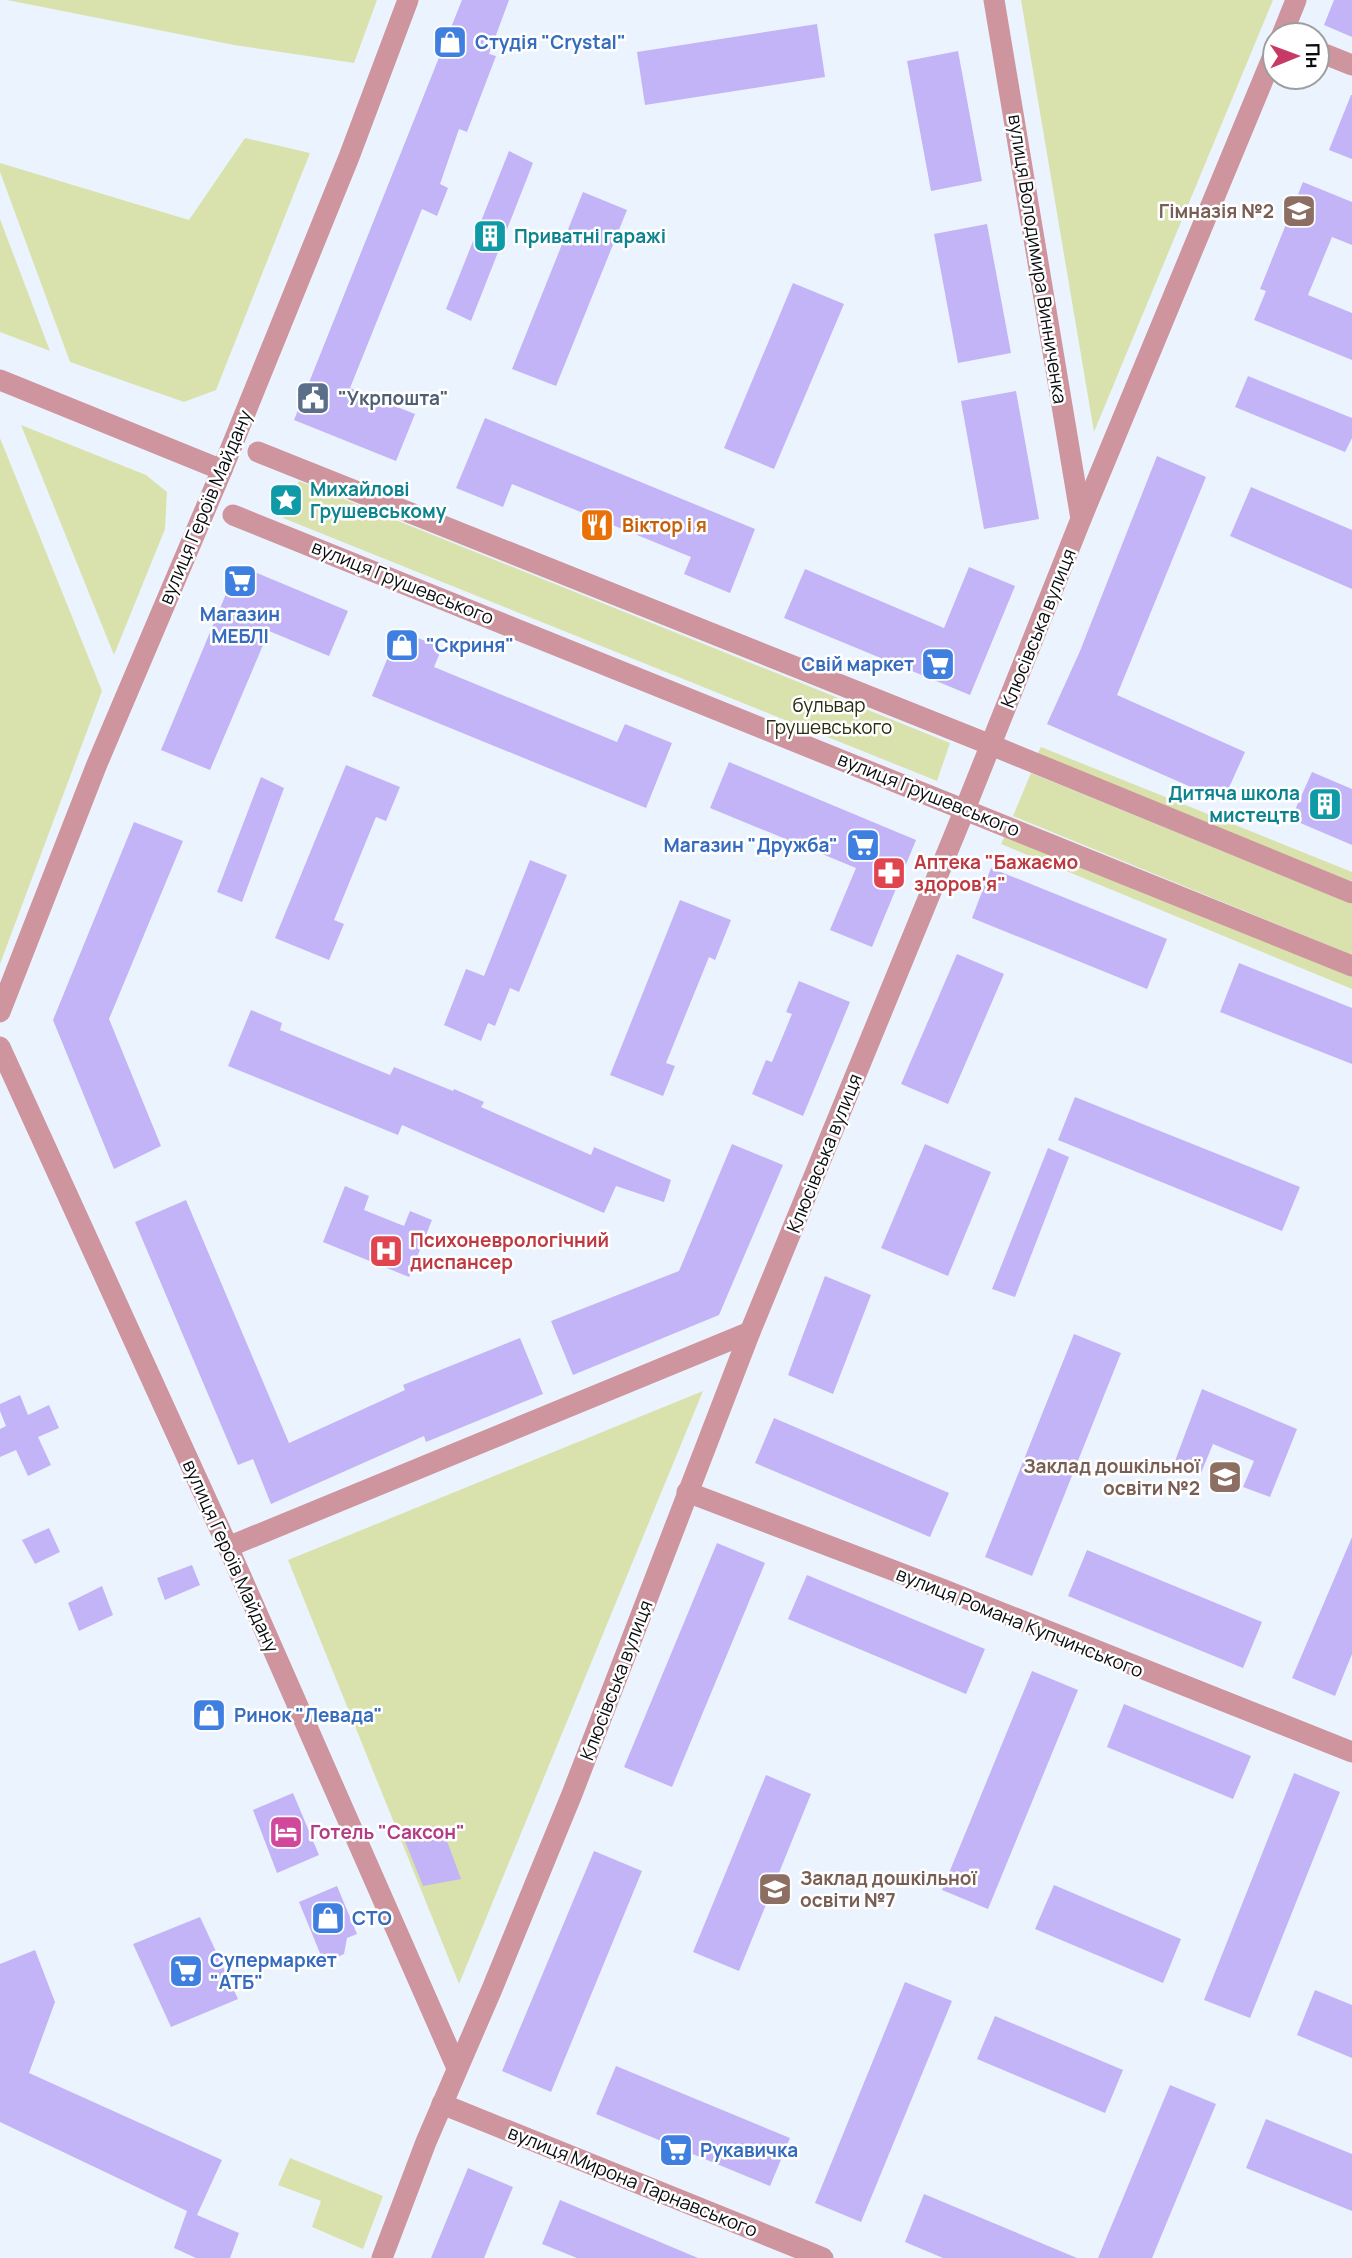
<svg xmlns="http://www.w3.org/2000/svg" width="1352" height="2258" font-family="Manrope,sans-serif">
	<rect width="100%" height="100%" fill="#ebf4fe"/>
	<!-- green -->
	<g fill="#d9e2ad">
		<polygon points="7,0 377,0 354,63 234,45"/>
		<polygon points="1021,0 1273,0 1094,432"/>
		<polygon points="245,138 310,153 216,390 184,402 70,362 0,172 0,163 189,220"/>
		<polygon points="0,219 50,351 0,332"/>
		<polygon points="21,425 146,475 167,492 165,529 114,655"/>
		<polygon points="0,438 102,691 0,964"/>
		<polygon points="299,481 950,743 937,781 283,518"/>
		<polygon points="1041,747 1352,872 1352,887 1035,758"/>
		<polygon points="1031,773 1352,904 1352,955 1013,816"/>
		<polygon points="1007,831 1352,974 1352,989 1001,844"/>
		<polygon points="703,1391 459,1984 288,1560"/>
		<polygon points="290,2158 383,2196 363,2249 312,2227 321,2201 278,2185"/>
	</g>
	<!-- building -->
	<g fill="#c2b4f6">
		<polygon points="462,0 509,0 489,54 496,56 467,132 459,129 440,184 448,188 437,216 422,209 350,388 415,414 396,461 294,420"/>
		<polygon points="1334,0 1352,0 1352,37 1324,25"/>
		<polygon points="817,24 825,77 645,105 637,52"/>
		<polygon points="958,51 982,181 931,191 907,61"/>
		<polygon points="1351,95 1352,95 1352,159 1329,150"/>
		<polygon points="509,151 533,163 471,321 446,309"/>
		<polygon points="1303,182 1352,202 1352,245 1332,237 1308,295 1352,313 1352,360 1254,320 1266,291 1260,289"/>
		<polygon points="583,192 627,210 556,386 512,369"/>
		<polygon points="987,224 1011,353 958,363 934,234"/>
		<polygon points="793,283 844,304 774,469 724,448"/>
		<polygon points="1248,376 1352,418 1352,438 1345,452 1235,407"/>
		<polygon points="1016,391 1039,519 984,529 961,401"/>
		<polygon points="485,418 755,529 730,593 684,574 691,557 512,484 503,507 456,488"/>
		<polygon points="1157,456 1206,477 1117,695 1245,752 1223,801 1047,724 1080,651"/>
		<polygon points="1251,487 1352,530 1352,589 1230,536"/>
		<polygon points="238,565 348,611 329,656 269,631 210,770 161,750"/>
		<polygon points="969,567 1015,586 970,695 784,618 805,569 944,628"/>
		<polygon points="399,630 442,648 434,667 617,742 625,724 672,743 646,808 372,696"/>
		<polygon points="729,762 916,840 872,947 830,930 856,868 710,808"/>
		<polygon points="346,765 400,787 386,821 376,817 334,920 344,924 329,960 275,938"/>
		<polygon points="1312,772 1352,789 1352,845 1291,819"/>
		<polygon points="261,777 284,788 242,902 217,892"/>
		<polygon points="134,822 183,841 109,1019 161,1146 114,1169 53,1020"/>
		<polygon points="530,860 567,875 519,992 510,988 495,1026 488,1023 481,1041 444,1025 466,969 484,976"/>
		<polygon points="991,868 1167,939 1147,989 972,918"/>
		<polygon points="680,900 731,920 715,960 709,957 666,1063 675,1066 663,1096 610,1075"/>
		<polygon points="957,954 1004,974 948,1104 901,1084"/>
		<polygon points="1239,963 1352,1008 1352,1064 1220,1012"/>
		<polygon points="799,981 850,1002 803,1116 752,1094 766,1060 772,1062 792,1014 786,1012"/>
		<polygon points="251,1010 282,1023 280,1030 390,1075 394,1067 453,1091 454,1089 484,1102 481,1107 591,1155 594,1147 671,1180 664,1202 616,1186 604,1213 402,1125 398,1135 228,1066"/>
		<polygon points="1075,1097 1300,1187 1282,1231 1058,1140"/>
		<polygon points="732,1144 783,1165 719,1315 573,1375 551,1321 679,1271"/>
		<polygon points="925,1144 991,1172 948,1276 881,1248"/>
		<polygon points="1048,1148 1069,1157 1015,1297 992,1289"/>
		<polygon points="345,1186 369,1196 364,1210 404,1226 410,1211 432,1220 409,1277 323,1242"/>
		<polygon points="186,1200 289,1443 405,1390 403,1385 520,1338 543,1394 426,1442 424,1436 271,1504 253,1459 238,1465 135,1222"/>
		<polygon points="825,1276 871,1295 833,1394 788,1375"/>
		<polygon points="1074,1334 1121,1353 1032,1576 985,1557"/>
		<polygon points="1202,1389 1297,1429 1270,1497 1243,1487 1254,1461 1213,1444 1201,1473 1175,1461"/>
		<polygon points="20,1395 28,1415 49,1405 59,1428 38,1437 51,1465 28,1476 16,1450 0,1457 0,1429 6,1426 0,1411 0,1404"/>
		<polygon points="774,1418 949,1493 930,1537 755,1463"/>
		<polygon points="49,1528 60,1552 35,1564 22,1540"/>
		<polygon points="1352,1537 1352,1654 1335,1696 1292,1678"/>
		<polygon points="717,1543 765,1563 672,1787 624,1767"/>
		<polygon points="1087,1550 1262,1622 1243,1668 1068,1596"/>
		<polygon points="192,1565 200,1585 165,1600 157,1578"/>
		<polygon points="807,1575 985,1649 966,1694 788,1619"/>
		<polygon points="102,1586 113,1615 79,1631 68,1603"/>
		<polygon points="1032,1671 1078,1690 988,1909 942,1890"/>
		<polygon points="1124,1704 1251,1756 1233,1799 1107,1747"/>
		<polygon points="1294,1773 1340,1792 1250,2018 1204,2000"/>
		<polygon points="766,1775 811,1794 739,1971 693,1952"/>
		<polygon points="293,1793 319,1855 277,1873 253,1810"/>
		<polygon points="443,1830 461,1879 423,1886 405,1841"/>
		<polygon points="594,1851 642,1871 551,2092 502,2071"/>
		<polygon points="1054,1885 1181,1939 1163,1983 1035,1929"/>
		<polygon points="337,1886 357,1934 347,1938 344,1954 324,1963 299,1902"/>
		<polygon points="200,1917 238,1999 171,2027 133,1944"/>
		<polygon points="35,1950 55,2002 29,2073 222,2160 197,2215 239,2233 230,2258 196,2258 174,2248 187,2211 0,2122 0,1964"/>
		<polygon points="905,1982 952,2001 861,2222 815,2203"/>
		<polygon points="1315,1990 1352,2005 1352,2058 1297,2035"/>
		<polygon points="995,2016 1123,2070 1105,2113 977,2059"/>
		<polygon points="616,2066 790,2138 770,2186 596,2114"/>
		<polygon points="1170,2085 1216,2104 1152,2258 1098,2258"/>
		<polygon points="1266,2119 1352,2154 1352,2211 1246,2168"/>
		<polygon points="468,2168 513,2187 484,2258 431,2258"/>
		<polygon points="924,2194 1077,2258 943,2258 905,2242"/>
		<polygon points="560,2200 698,2258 577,2258 542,2244"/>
	</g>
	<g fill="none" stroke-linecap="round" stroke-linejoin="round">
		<!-- street -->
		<g stroke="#ce959e" stroke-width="21">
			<polyline points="994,0 1081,519"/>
			<polyline points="1282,35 1296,0"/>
			<polyline points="1317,51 1352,65"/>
			<polyline points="0,380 222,470"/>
			<polyline points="258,452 991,745 1352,893"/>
			<polyline points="233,515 1352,966"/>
			<polyline points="0,1012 97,764 222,470 349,157 408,0"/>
			<polyline points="0,1047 228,1547 457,2068"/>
			<polyline points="687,1492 942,1589 1352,1752"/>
			<polyline points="228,1547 750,1332"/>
			<polyline points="442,2104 823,2258"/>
			<polyline points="382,2258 426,2142 492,1989 572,1794 750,1332 965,809 1081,519 1275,51"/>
		</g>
	</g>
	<!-- icons -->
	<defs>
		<g id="shop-square" transform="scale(1.75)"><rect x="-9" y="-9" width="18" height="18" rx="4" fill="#3f7fe0" stroke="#fff"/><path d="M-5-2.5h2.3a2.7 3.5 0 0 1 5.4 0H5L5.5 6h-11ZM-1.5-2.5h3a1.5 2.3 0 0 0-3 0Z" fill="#fff"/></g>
		<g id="school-square" transform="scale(1.75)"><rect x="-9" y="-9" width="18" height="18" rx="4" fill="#8d6e63" stroke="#fff"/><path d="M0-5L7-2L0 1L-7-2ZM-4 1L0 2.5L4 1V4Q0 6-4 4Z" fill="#fff"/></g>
		<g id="building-square" transform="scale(1.75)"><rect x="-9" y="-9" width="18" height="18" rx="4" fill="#0f9aa8" stroke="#fff"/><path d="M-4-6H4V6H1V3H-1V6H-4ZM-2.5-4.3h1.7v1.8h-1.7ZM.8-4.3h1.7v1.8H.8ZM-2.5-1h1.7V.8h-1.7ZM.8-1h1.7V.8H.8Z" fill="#fff"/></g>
		<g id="civic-square" transform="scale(1.75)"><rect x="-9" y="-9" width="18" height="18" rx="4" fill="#5c6f8a" stroke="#fff"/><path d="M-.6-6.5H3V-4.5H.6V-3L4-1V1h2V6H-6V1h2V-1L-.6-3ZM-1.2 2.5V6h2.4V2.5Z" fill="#fff"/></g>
		<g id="sight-square" transform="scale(1.75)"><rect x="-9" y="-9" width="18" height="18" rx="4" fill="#0f9aa8" stroke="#fff"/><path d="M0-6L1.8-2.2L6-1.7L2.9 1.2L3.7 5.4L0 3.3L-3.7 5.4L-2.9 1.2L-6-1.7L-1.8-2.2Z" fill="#fff"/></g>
		<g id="restaurant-square" transform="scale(1.75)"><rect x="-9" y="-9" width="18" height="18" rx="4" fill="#e8710a" stroke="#fff"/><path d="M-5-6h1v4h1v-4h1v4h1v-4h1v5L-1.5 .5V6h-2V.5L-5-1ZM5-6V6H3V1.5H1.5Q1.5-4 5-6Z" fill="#fff"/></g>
		<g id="supermarket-square" transform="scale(1.75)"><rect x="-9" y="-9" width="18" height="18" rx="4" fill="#3f7fe0" stroke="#fff"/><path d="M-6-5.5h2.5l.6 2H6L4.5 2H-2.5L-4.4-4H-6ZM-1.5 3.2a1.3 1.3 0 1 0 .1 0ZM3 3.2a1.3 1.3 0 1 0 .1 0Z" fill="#fff"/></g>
		<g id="pharmacy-square" transform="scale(1.75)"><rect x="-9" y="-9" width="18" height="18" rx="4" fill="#e0444e" stroke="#fff"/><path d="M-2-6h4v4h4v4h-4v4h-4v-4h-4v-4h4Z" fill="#fff"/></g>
		<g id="hospital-square" transform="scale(1.75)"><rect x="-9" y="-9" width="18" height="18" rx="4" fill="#e0444e" stroke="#fff"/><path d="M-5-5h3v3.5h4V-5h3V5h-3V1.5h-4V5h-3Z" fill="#fff"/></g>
		<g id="hotel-square" transform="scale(1.75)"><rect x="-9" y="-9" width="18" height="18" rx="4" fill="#d1479c" stroke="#fff"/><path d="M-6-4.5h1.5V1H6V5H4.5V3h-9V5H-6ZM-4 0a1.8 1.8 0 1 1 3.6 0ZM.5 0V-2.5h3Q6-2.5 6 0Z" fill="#fff"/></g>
	</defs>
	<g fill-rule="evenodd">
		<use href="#shop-square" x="450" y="42"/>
		<use href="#school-square" x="1299" y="211"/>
		<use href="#building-square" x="490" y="236"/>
		<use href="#civic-square" x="313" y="398"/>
		<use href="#sight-square" x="286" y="500"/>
		<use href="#restaurant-square" x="597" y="525"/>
		<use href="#supermarket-square" x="240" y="581"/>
		<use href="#shop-square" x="402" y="645"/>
		<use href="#supermarket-square" x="938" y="664"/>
		<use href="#building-square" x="1325" y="804"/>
		<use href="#supermarket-square" x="863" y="845"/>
		<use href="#pharmacy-square" x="889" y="873"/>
		<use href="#hospital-square" x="386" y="1251"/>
		<use href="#school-square" x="1225" y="1477"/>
		<use href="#shop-square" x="209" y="1715"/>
		<use href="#hotel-square" x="286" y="1832"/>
		<use href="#school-square" x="775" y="1889"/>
		<use href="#shop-square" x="328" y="1918"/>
		<use href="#supermarket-square" x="186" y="1971"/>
		<use href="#supermarket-square" x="676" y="2150"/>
	</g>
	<g text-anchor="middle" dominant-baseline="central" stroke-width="5" stroke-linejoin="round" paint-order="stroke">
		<!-- shop labels -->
		<g font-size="19" font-weight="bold" fill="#366cbe" stroke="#fff" text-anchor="start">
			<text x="475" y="42">Студія "Crystal"</text>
			<text x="240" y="614" text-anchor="middle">Магазин<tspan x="240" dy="22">МЕБЛІ</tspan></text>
			<text x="426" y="645">"Скриня"</text>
			<text x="914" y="664" text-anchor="end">Свiй маркет</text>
			<text x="838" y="845" text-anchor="end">Магазин "Дружба"</text>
			<text x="234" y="1715">Ринок "Левада"</text>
			<text x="352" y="1918">СТО</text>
			<text x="210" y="1960">Супермаркет<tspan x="210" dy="22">"АТБ"</tspan></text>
			<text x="700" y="2150">Рукавичка</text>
		</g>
		<!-- education labels -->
		<g font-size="19" font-weight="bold" fill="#785e54" stroke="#fff" text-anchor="end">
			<text x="1274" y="211">Гімназія №2</text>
			<text x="1200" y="1466">Заклад дошкільної<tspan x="1200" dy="22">освіти №2</tspan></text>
			<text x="800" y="1878" text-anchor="start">Заклад дошкільної<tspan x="800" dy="22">освіти №7</tspan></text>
		</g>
		<!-- culture labels -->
		<g font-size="19" font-weight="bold" fill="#0d838f" stroke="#fff" text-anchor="start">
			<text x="514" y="236">Приватні гаражі</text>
			<text x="310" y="489">Михайлові<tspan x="310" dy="22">Грушевському</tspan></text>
			<text x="1300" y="793" text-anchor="end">Дитяча школа<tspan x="1300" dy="22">мистецтв</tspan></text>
		</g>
		<!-- street labels -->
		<g font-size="19" fill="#0a0d10" stroke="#fff">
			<text transform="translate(1038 259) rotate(81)">вулиця Володимира Винниченка</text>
			<text transform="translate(205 507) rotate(-67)">вулиця Героїв Майдану</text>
			<text transform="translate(403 582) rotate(22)">вулиця Грушевського</text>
			<text transform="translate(1038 628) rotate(-68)">Клюсівська вулиця</text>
			<text transform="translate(929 794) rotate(22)">вулиця Грушевського</text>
			<text transform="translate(824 1153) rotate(-68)">Клюсівська вулиця</text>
			<text transform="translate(231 1556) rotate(66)">вулиця Героїв Майдану</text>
			<text transform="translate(1020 1622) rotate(22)">вулиця Романа Купчинського</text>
			<text transform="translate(616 1680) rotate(-69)">Клюсівська вулиця</text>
			<text transform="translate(633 2181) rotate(22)">вулиця Мирона Тарнавського</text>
		</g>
		<!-- service labels -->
		<g font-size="19" font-weight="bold" fill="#4e5e75" stroke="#fff" text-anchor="start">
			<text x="338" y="398">"Укрпошта"</text>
		</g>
		<!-- food labels -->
		<g font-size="19" font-weight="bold" fill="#c56008" stroke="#fff" text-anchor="start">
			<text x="622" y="525">Віктор і я</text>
		</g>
		<!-- park labels -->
		<g font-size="19" fill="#2a2e0f" stroke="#fff">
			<text x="829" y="705">бульвар<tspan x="829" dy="22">Грушевського</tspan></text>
		</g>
		<!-- health labels -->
		<g font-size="19" font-weight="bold" fill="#be3a42" stroke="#fff" text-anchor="start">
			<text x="914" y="862">Аптека "Бажаємо<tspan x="914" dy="22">здоров'я"</tspan></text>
			<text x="410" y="1240">Психоневрологічний<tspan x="410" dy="22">диспансер</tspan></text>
		</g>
		<!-- hotel labels -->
		<g font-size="19" font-weight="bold" fill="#b23c85" stroke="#fff" text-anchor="start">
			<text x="310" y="1832">Готель "Саксон"</text>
		</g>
	</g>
	<!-- north arrow -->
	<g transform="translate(1296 56) rotate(89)"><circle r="33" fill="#ffffff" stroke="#9d9e9f" stroke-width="2"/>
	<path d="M0-5L12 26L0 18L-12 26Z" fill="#c83a66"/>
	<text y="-10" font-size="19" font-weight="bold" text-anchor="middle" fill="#0a0d10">Пн</text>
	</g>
</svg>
